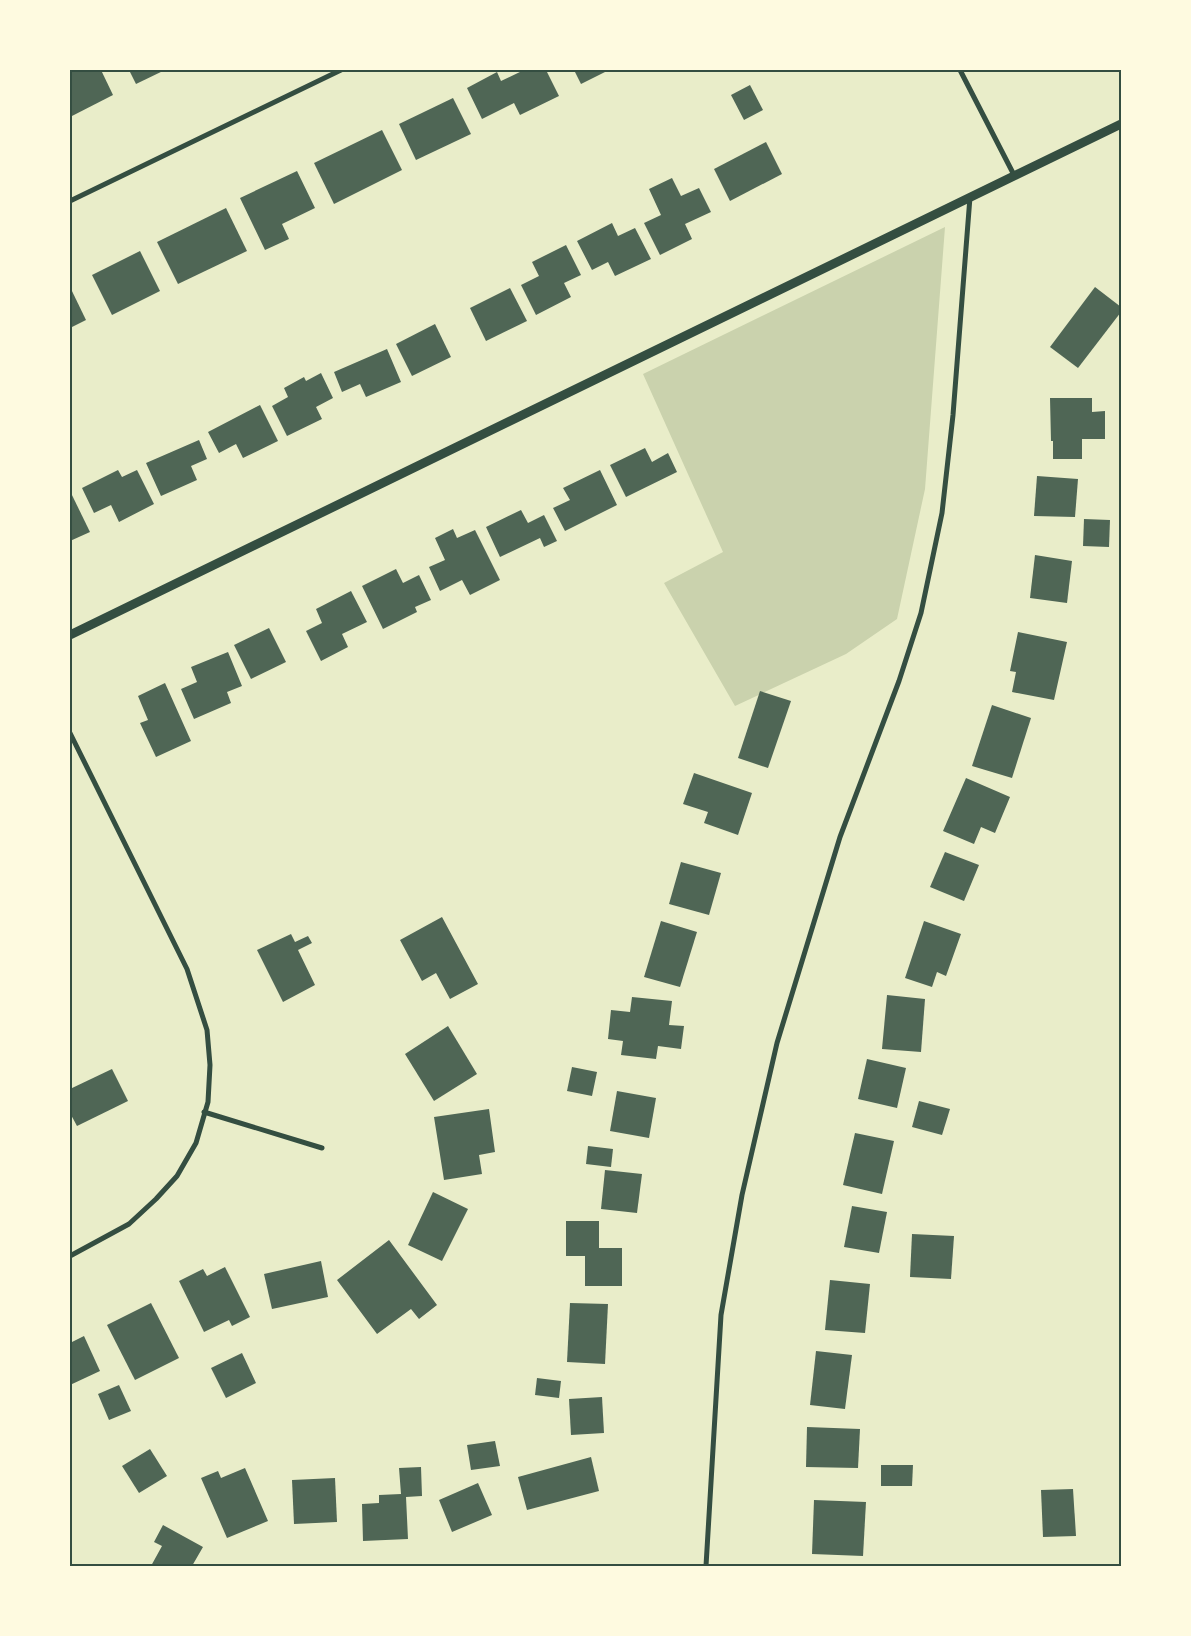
<svg xmlns="http://www.w3.org/2000/svg" width="1191" height="1636" font-family="'Titillium Web',sans-serif">
	<rect width="100%" height="100%" fill="#e9edc9"/>
	<!-- green -->
	<polygon fill="#cad2ad" points="945,227 925,489 897,619 846,654 735,706 664,583 723,552 643,374"/>
	<!-- building -->
	<g fill="#4f6655">
		<polygon points="70,70 101,70 113,95 70,117"/>
		<polygon points="129,70 165,70 136,84"/>
		<polygon points="524,70 546,70 559,96 520,115 514,103 482,119 467,88 497,72 501,81"/>
		<polygon points="574,70 609,70 581,84"/>
		<polygon points="750,85 763,110 744,120 731,95"/>
		<polygon points="453,98 471,134 416,160 399,124"/>
		<polygon points="382,130 402,170 334,204 314,163"/>
		<polygon points="766,142 782,174 730,201 714,169"/>
		<polygon points="297,171 315,208 282,224 289,239 265,250 240,198"/>
		<polygon points="672,178 681,196 699,188 711,212 685,224 692,239 660,255 644,223 661,215 649,189"/>
		<polygon points="226,208 247,251 178,284 157,242"/>
		<polygon points="612,223 618,236 635,228 651,259 615,276 608,262 592,270 577,241"/>
		<polygon points="566,245 581,275 564,283 571,297 536,315 521,285 539,276 532,262"/>
		<polygon points="140,251 160,291 112,315 92,275"/>
		<polygon points="70,287 86,320 70,328"/>
		<polygon points="1095,287 1121,307 1121,312 1078,368 1050,347"/>
		<polygon points="510,288 527,321 486,341 470,308"/>
		<polygon points="435,324 451,357 412,376 396,344"/>
		<polygon points="387,349 401,382 366,397 360,384 342,392 334,372"/>
		<polygon points="321,373 333,398 316,407 322,419 287,436 272,406 288,397 284,388 304,377 306,381"/>
		<polygon points="1050,398 1092,398 1092,412 1105,411 1105,439 1082,439 1082,459 1053,459 1053,441 1051,441"/>
		<polygon points="260,405 278,441 243,458 236,444 219,453 208,432"/>
		<polygon points="199,440 207,459 191,466 197,480 161,496 146,463"/>
		<polygon points="645,448 652,462 668,453 677,472 626,497 610,465"/>
		<polygon points="118,470 122,477 137,470 154,504 119,522 111,505 94,513 82,488"/>
		<polygon points="600,470 617,505 565,531 553,508 570,500 563,488"/>
		<polygon points="1037,476 1078,479 1075,517 1034,516"/>
		<polygon points="70,491 90,532 70,541"/>
		<polygon points="521,510 528,523 544,515 557,541 544,547 540,538 500,557 486,527"/>
		<polygon points="1084,519 1110,520 1109,547 1083,546"/>
		<polygon points="453,529 457,538 475,530 500,580 470,595 462,580 440,591 429,567 445,560 435,538"/>
		<polygon points="1035,555 1072,561 1067,603 1030,598"/>
		<polygon points="396,569 403,583 419,575 431,600 415,607 417,612 383,629 362,586"/>
		<polygon points="351,591 367,622 342,634 348,647 321,661 306,631 322,623 316,609"/>
		<polygon points="269,628 286,662 251,679 234,645"/>
		<polygon points="1018,632 1067,642 1054,700 1012,692 1016,672 1010,671"/>
		<polygon points="228,652 242,686 227,692 231,703 194,719 181,689 197,682 191,667"/>
		<polygon points="165,683 191,741 156,757 140,723 148,720 138,696"/>
		<polygon points="760,691 791,701 768,768 738,758"/>
		<polygon points="992,705 1031,718 1012,778 972,766"/>
		<polygon points="694,773 752,793 738,835 704,823 708,812 683,804"/>
		<polygon points="966,778 1010,797 995,833 981,827 974,844 943,831"/>
		<polygon points="945,852 979,865 964,901 930,887"/>
		<polygon points="681,862 721,873 709,915 669,904"/>
		<polygon points="442,917 478,984 450,999 436,973 422,981 400,940"/>
		<polygon points="661,921 697,932 680,987 644,977"/>
		<polygon points="924,921 961,934 946,976 937,972 932,987 905,978"/>
		<polygon points="291,934 295,942 308,936 312,943 298,950 315,985 283,1002 257,950"/>
		<polygon points="887,995 925,999 921,1052 882,1049"/>
		<polygon points="632,997 672,1001 669,1025 684,1026 681,1049 658,1046 656,1059 621,1055 623,1041 608,1039 611,1010 630,1012"/>
		<polygon points="448,1026 477,1074 434,1101 405,1054"/>
		<polygon points="867,1059 906,1068 897,1108 858,1099"/>
		<polygon points="572,1067 597,1072 592,1096 567,1091"/>
		<polygon points="112,1069 128,1101 77,1126 70,1113 70,1089"/>
		<polygon points="617,1091 656,1098 649,1138 610,1131"/>
		<polygon points="919,1101 950,1109 942,1135 912,1127"/>
		<polygon points="489,1109 495,1152 479,1155 482,1174 444,1180 434,1117"/>
		<polygon points="855,1133 894,1141 882,1194 843,1185"/>
		<polygon points="588,1146 613,1149 611,1167 586,1164"/>
		<polygon points="605,1170 642,1174 637,1213 601,1209"/>
		<polygon points="433,1192 468,1209 442,1261 408,1245"/>
		<polygon points="852,1206 887,1212 879,1253 844,1247"/>
		<polygon points="566,1221 599,1221 599,1248 622,1248 622,1286 585,1286 585,1256 566,1256"/>
		<polygon points="912,1234 954,1236 951,1279 910,1277"/>
		<polygon points="389,1240 437,1305 419,1319 411,1309 377,1334 337,1280"/>
		<polygon points="321,1261 328,1297 272,1309 264,1274"/>
		<polygon points="225,1267 250,1317 232,1326 229,1320 204,1332 179,1281 203,1269 207,1276"/>
		<polygon points="830,1280 870,1284 865,1333 825,1330"/>
		<polygon points="151,1303 179,1358 135,1380 107,1325"/>
		<polygon points="570,1303 608,1304 605,1364 567,1362"/>
		<polygon points="84,1336 100,1371 70,1385 70,1343"/>
		<polygon points="816,1351 852,1355 845,1409 810,1405"/>
		<polygon points="242,1353 256,1383 226,1398 211,1368"/>
		<polygon points="537,1378 561,1381 559,1398 535,1395"/>
		<polygon points="119,1385 131,1411 109,1420 98,1394"/>
		<polygon points="602,1397 604,1433 571,1435 569,1399"/>
		<polygon points="807,1427 860,1429 858,1468 806,1467"/>
		<polygon points="495,1441 500,1466 471,1470 467,1445"/>
		<polygon points="150,1449 167,1476 139,1493 122,1466"/>
		<polygon points="591,1457 599,1491 527,1510 518,1477"/>
		<polygon points="881,1465 913,1465 912,1486 881,1486"/>
		<polygon points="421,1467 422,1496 406,1497 408,1539 363,1541 362,1504 379,1503 379,1495 401,1494 399,1468"/>
		<polygon points="245,1468 268,1521 227,1538 201,1478 218,1471 221,1478"/>
		<polygon points="335,1478 337,1522 294,1524 292,1480"/>
		<polygon points="478,1483 492,1515 452,1532 439,1500"/>
		<polygon points="1073,1489 1076,1536 1043,1537 1041,1490"/>
		<polygon points="814,1500 866,1502 863,1556 812,1554"/>
		<polygon points="163,1525 203,1547 192,1566 151,1566 162,1546 154,1542"/>
	</g>
	<g fill="none" stroke-linecap="round" stroke-linejoin="round">
		<!-- minor -->
		<g stroke="#344e41" stroke-width="5">
			<polyline points="960,70 1014,175"/>
			<polyline points="70,201 341,70"/>
			<polyline points="70,733 187,969 207,1030 210,1065 208,1102 196,1143 177,1176 156,1199 129,1224 70,1256"/>
			<polyline points="204,1112 322,1148"/>
			<polyline points="706,1566 721,1315 742,1195 777,1043 840,837 899,681 921,613 942,513 953,415 970,197"/>
		</g>
		<!-- tertiary -->
		<polyline stroke="#344e41" stroke-width="9" points="70,635 1121,124"/>
	</g>
	<!-- border -->
	<rect width="1191" height="1636" fill="none" stroke="#fefae0" stroke-width="142"/>
	<rect x="71" y="71" width="1049" height="1494" fill="none" stroke="#344e41" stroke-width="2"/>
</svg>
